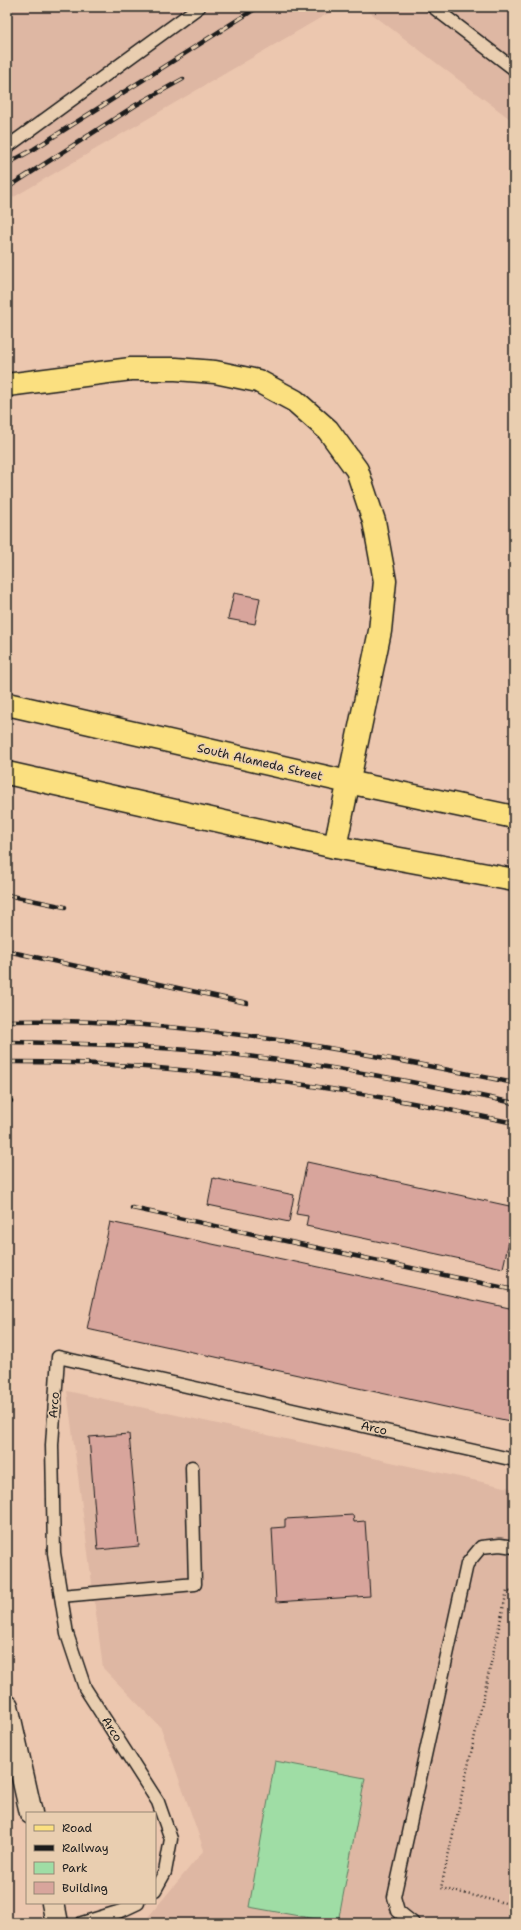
<svg xmlns="http://www.w3.org/2000/svg" width="521" height="1930" font-family="'Shantell Sans',sans-serif">
	<rect width="100%" height="100%" fill="#ecc7af"/>
	<filter id="ink" filterUnits="userSpaceOnUse"><feTurbulence type="fractalNoise" baseFrequency=".025" numOctaves="2"/><feDisplacementMap in="SourceGraphic" scale="8" xChannelSelector="R" yChannelSelector="G"/><feConvolveMatrix kernelMatrix="1 2 1 2 8 2 1 2 1" color-interpolation-filters="sRGB"/></filter>
	<g filter="url(#ink)">
		<!-- built -->
		<g fill="#deb7a3">
			<polygon points="7,7 339,7 7,201"/>
			<polygon points="363,7 514,7 514,122"/>
			<polygon points="67,1391 514,1489 514,1923 143,1923 204,1850 161,1728 103,1668"/>
		</g>
		<!-- green -->
		<polygon fill="#9fdda5" stroke="#5e7c60" points="275,1761 365,1778 338,1923 249,1907"/>
		<!-- building -->
		<g fill="#d8a59c" stroke="#1c1c1c">
			<polygon points="234,593 260,598 255,624 228,619"/>
			<polygon points="307,1162 514,1207 514,1218 503,1268 306,1226 308,1216 296,1214"/>
			<polygon points="213,1178 294,1195 289,1222 208,1205"/>
			<polygon points="110,1222 514,1309 514,1422 87,1329"/>
			<polygon points="129,1434 139,1546 98,1550 89,1437"/>
			<polygon points="353,1515 354,1522 365,1521 370,1596 276,1602 272,1528 285,1527 285,1519"/>
		</g>
		<g fill="none" stroke-linecap="round" stroke-linejoin="round">
			<!-- lane casing -->
			<g stroke="#1c1c1c" stroke-width="15">
				<g id="lane">
					<polyline points="433,7 514,69"/>
					<polyline points="7,147 199,7"/>
					<polyline points="61,1596 195,1584 192,1467"/>
					<polyline points="155,1890 165,1872 171,1839 158,1802 85,1688 67,1634 54,1553 52,1445 58,1357 514,1460"/>
					<polyline points="82,1923 121,1911 138,1903"/>
					<polyline points="413,1923 398,1911 394,1897 467,1564 481,1547 500,1545 514,1547"/>
				</g>
			</g>
			<!-- secondary casing -->
			<g stroke="#1c1c1c" stroke-width="25">
				<g id="secondary">
					<polyline points="7,1706 31,1813"/>
					<polyline points="53,1903 57,1923"/>
				</g>
			</g>
			<!-- primary casing -->
			<g stroke="#1c1c1c" stroke-width="25">
				<g id="primary">
					<polyline points="7,385 131,369 176,369 215,372 258,381 295,401 328,430 357,470 374,521 385,581 380,631 335,847"/>
					<polyline points="7,704 348,782 514,817"/>
					<polyline points="7,773 335,847 514,880"/>
				</g>
			</g>
			<!-- path -->
			<polyline stroke="#1c1c1c" stroke-width="2.5" stroke-dasharray="1 3" stroke-linecap="butt" points="514,1593 507,1591 441,1888 514,1905"/>
			<!-- lane -->
			<use href="#lane" stroke="#e9ceb0" stroke-width="12"/>
			<!-- secondary -->
			<use href="#secondary" stroke="#e9ceb0" stroke-width="22"/>
			<!-- primary -->
			<use href="#primary" stroke="#fbe080" stroke-width="22"/>
			<!-- rail casing -->
			<g stroke="#1c1c1c" stroke-width="4.5">
				<g id="rail">
					<polyline points="7,164 34,149 258,7"/>
					<polyline points="7,188 136,105 183,79"/>
					<polyline points="7,895 65,907"/>
					<polyline points="7,951 247,1003"/>
					<path d="M7,1021c171,-4 340,28 507,62"/>
					<path d="M7,1042c61,1 121,3 181,8 110,9 219,30 326,53"/>
					<path d="M7,1062c171,-1 340,26 507,61"/>
					<polyline points="7,1101 11,1101"/>
					<polyline points="132,1208 514,1290"/>
				</g>
			</g>
			<!-- rail -->
			<use href="#rail" stroke="#e9ceb0" stroke-width="3" stroke-dasharray="9" stroke-linecap="butt"/>
		</g>
	</g>
	<g text-anchor="middle" dominant-baseline="central" stroke-width="3" stroke-linejoin="round" paint-order="stroke">
		<!-- street labels -->
		<g font-size="12" fill="#1c1c1c" stroke="#e9ceb0">
			<text transform="translate(260 762) rotate(13)">South Alameda Street</text>
			<text transform="translate(54 1405) rotate(-86)">Arco</text>
			<text transform="translate(374 1428) rotate(13)">Arco</text>
			<text transform="translate(112 1729) rotate(57)">Arco</text>
		</g>
	</g>
	<!-- margin -->
	<rect width="521" height="1930" fill="none" stroke="#e9ceb0" stroke-width="24"/>
	<rect x="12" y="12" width="497" height="1906" fill="none" stroke="#1c1c1c" stroke-width="1.5" filter="url(#ink)"/>
	<!-- legend -->
	<rect x="26" y="1812" width="130" height="92" fill="#e9ceb0" stroke="#978775"/>
	<rect x="34" y="1825" width="20" height="6" fill="#fbe080" stroke="#978775"/>
	<text x="62" y="1832" font-size="12" fill="#1c1c1c">Road</text>
	<rect x="34" y="1845" width="20" height="6" fill="#1c1c1c" stroke="#978775"/>
	<text x="62" y="1852" font-size="12" fill="#1c1c1c">Railway</text>
	<rect x="34" y="1862" width="20" height="12" fill="#9fdda5" stroke="#978775"/>
	<text x="62" y="1872" font-size="12" fill="#1c1c1c">Park</text>
	<rect x="34" y="1882" width="20" height="12" fill="#d8a59c" stroke="#978775"/>
	<text x="62" y="1892" font-size="12" fill="#1c1c1c">Building</text>
</svg>
